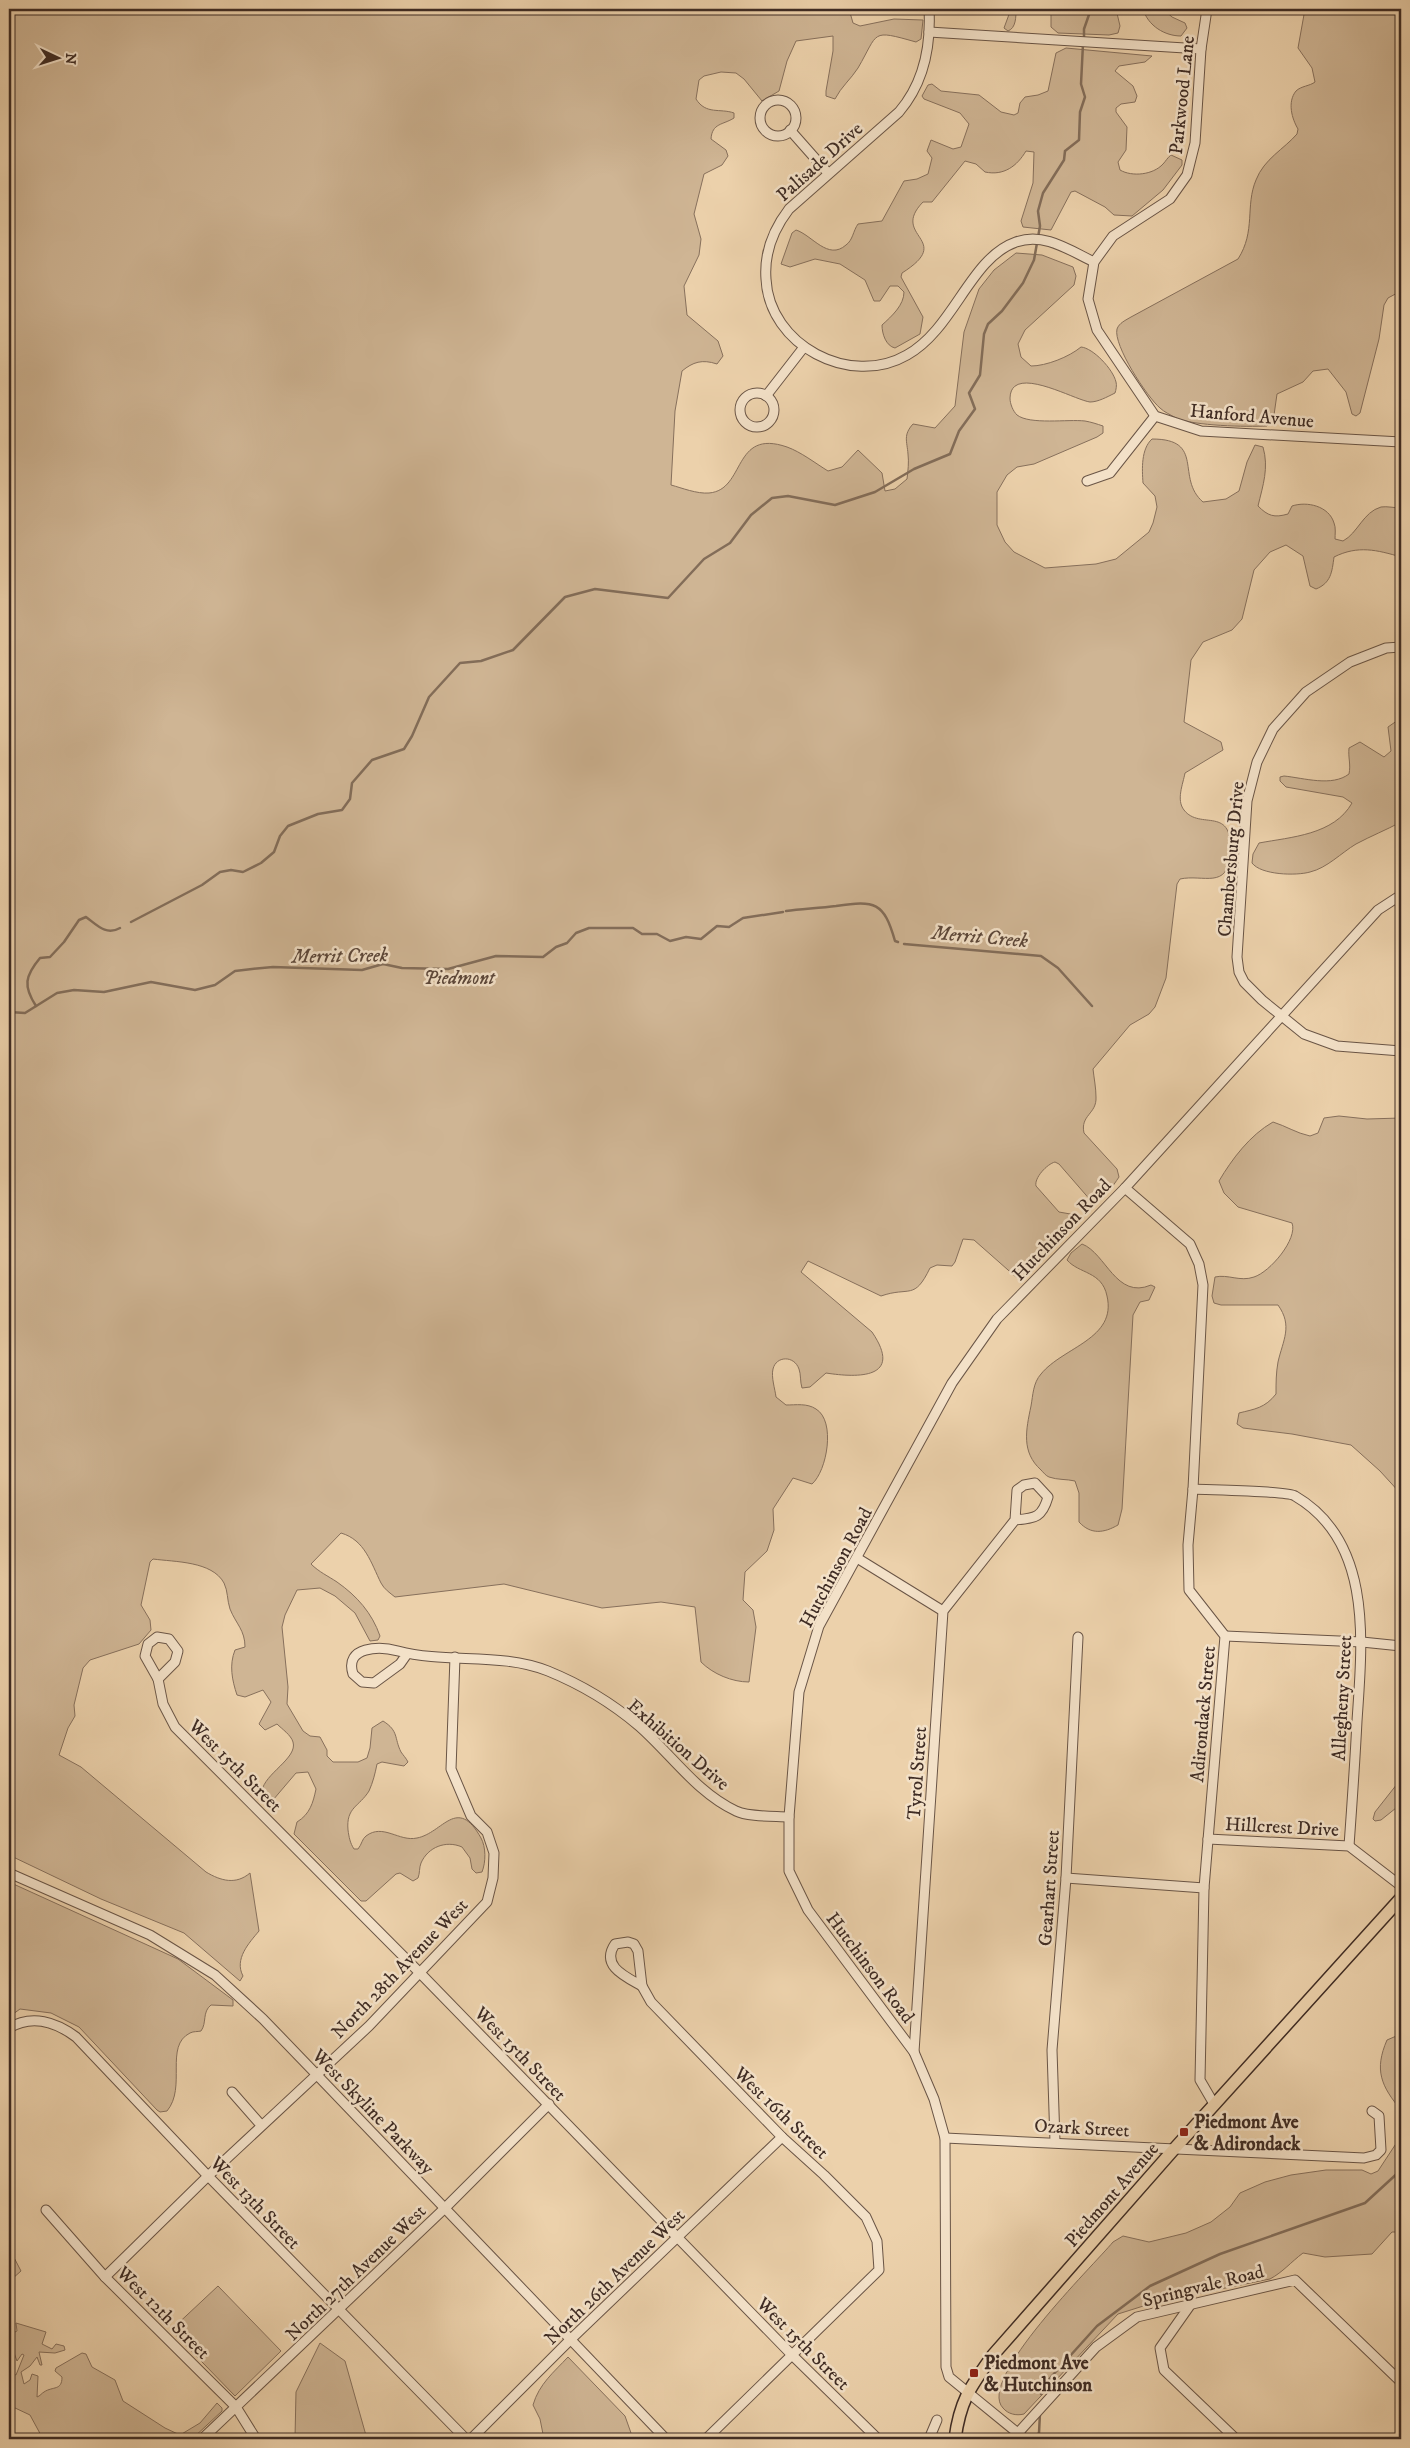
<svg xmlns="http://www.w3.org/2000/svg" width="1410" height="2448" font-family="'IM FELL DW Pica',serif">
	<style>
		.green { fill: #cfb594; stroke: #87705c }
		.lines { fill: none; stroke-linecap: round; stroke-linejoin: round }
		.stream { stroke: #836d59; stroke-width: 2.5 }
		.minor-casing { stroke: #6a5546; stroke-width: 11 }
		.major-casing { stroke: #3f2c24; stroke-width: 14 }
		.minor { stroke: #f3e1c8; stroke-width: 9 }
		.major { stroke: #ecd1ab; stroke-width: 11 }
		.poi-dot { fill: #8f2418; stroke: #f3e1c8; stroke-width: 2 }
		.labels { text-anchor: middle; stroke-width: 5; stroke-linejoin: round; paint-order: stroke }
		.street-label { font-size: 19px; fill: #3f2c24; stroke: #f3e1c8 }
		.park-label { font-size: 19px; font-style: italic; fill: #5c473a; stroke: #f3e1c8 }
		.poi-label { font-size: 19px; font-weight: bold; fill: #3f2c24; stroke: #f3e1c8; text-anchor: start }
		.water-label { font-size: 20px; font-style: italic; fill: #5c473a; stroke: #f3e1c8 }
	</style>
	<rect width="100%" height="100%" fill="#ecd1ab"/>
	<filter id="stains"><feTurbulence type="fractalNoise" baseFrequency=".004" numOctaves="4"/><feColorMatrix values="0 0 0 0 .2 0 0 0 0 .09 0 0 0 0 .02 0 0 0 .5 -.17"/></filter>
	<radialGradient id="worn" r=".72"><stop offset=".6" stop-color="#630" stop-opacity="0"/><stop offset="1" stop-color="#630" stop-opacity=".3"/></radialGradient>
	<g class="green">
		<path d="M9,9h840l4,14 7,3 34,-7 29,1 -2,19 -5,3c-46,-13 -37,-10 -58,26 -7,11 -17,19 -23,31l-9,-3v-5l7,-40v-15l-37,5 -9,20 -8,30 -17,10 -18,-22 -8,-6 -15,-1 -17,4 -5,4 -3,19c10,16 24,9 38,14v5c-11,7 -22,5 -23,21l15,11 2,6 -6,9 -18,9 -10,40 7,25 -2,16 -15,31 3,29 31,26 5,15 -6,8c-15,-5 -24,-2 -35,7l-7,40 -4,74c11,3 26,9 38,8 37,-3 23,-65 78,-46 14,5 28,16 41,24l14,-4 16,-17 24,23 3,18 10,-2 12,-10c1,-8 2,-17 1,-25 -1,-13 -5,-19 5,-30l22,4 20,-22 9,-74 15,-43 15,-19 22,-17 26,2 31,12 3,9 -2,9 -49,45 -7,14 3,13 10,9c15,0 38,-9 50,-19 12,1 32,22 35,35 1,3 0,8 -1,11 -8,4 -17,9 -25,9 -16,-2 -79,-39 -80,-4 0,6 3,13 7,17 13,10 51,4 68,6 6,1 12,3 18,5v7l-6,4 -63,27 -17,3 -10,8 -10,17v33l8,17 9,10 31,16 51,-4 20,-5 33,-27 4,-9 4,-16 -2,-11 -12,-13c-1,-14 -2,-34 9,-44 54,0 23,39 51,63l23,-3 13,-8 8,-29 8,-17 8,2c6,21 0,38 -5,59 10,10 16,12 30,8l4,-8c15,-5 37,0 42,17 2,4 1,12 1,16l8,2c15,-8 20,-29 38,-34 6,-1 14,1 20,1v49c-24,-7 -43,-12 -67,0 -2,15 -3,26 -18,32l-6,-3 -7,-30 -17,-11 -16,7 -16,18 -12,49 -10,11 -29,12 -12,18 -7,62 37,20 2,8 -38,23c-2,11 -9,27 -1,37 16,21 50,-6 46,44 -2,36 -27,20 -50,25l-3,5 -11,94 -11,29 -6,7 -19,11 -37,44c1,9 3,19 3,28 1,17 -16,18 -12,36l33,36 2,8c-6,9 -16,24 -27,25l-33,-38 -4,-2c-8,2 -21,16 -19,24l23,26 17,3 2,4 -8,12 -48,48 -6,-2 -42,-37 -11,-1 -8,23 -3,4 -15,-1 -7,3c-16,33 -20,18 -49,28l-73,-35 -7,11 71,60c32,47 -14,46 -46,41l-16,14 -8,1c-2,-6 -1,-14 -3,-19 -5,-14 -23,-13 -26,0 -2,8 2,20 3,28l10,8c10,0 21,-2 30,4 20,12 11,62 -4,75l-19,-6 -20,31 1,21 -7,21 -22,21 -2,28 10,10 3,17 -7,55c-17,0 -36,-8 -48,-20l-6,-55 -34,-5 -59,6 -98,-24 -109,13c-5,-4 -11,-8 -14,-14 -10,-20 -16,-43 -40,-50l-30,31c8,8 17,12 26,18 20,14 35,31 43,54l-2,4 -8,1 -15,-28 -20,-17 -15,-8 -23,2 -12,25 -3,12 6,60 -1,17 16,27 7,5 10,1 7,13v6l6,6h25l9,-4 3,-10 2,-20 11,-7c16,10 11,17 18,31 2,3 5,6 7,10l-4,4 -22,-4 -5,2c-2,10 -4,18 -8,27 -10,16 -23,16 -21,39 1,7 2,13 6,19h4c4,-5 4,-10 8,-13 17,-13 33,6 51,2 26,-5 40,-43 64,0 5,9 5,24 1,34l-6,1 -4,-4 -2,-11 -8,-11c-16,-7 -34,0 -41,16 -2,5 -1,10 -3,15l-5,3 -13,-8 -4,1 -30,27h-5l-67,-67 3,-12c13,-8 16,-19 19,-33l-8,-17 -12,1 -23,27h-5l-6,-9c2,-17 36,-33 31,-49 -2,-7 -11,-13 -16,-18l-12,6 -6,-6 12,-22 -8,-12 -18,7 -8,-2c-5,-15 -8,-30 -2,-45l10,-3c0,-17 -9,-23 -15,-38 -3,-9 -2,-18 -6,-26 -12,-22 -49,-21 -71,-24l-3,3 -9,43 9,15 1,10 -12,14 -49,16 -7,8 -9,37 1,11 -7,12 -9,27 22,12 125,105c15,9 30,13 44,1l9,58c-10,12 -25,28 -16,45l-3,5 -56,-48 -83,-34 -92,-44z"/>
		<path d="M1011,9h5c0,8 0,19 -8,22l-4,-3z"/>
		<polygon points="1051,9 1116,9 1120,26 1118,33 1109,35 1058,33 1051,27"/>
		<path d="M1143,9h20l9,8 13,6 2,5 -6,8c-16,0 -33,-10 -38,-27z"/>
		<path d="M1305,9h96v282l-13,7 -4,7 -5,34 -19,74 -4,3 -4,-2 -6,-22 -18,-23 -15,2 -10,11 -26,12 -3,21 -7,11c-20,1 -73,0 -91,-8 -5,-3 -12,-6 -16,-10 -13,-11 -47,-63 -43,-79 2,-6 9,-9 14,-12l107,-58c18,-28 7,-53 18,-79 8,-21 28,-31 41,-46l1,-5c-6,-10 -11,-27 -2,-38 5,-5 14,-5 19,-9l-3,-14 -14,-20z"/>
		<path d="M1066,48l86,8 -7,6 -26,4 -4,5 18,15 4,10 -2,6 -14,2 -5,4v4l11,15 -1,23 -8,12 2,8c12,7 33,5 43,-6 3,-3 4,-6 8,-9l11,5v5l-19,25 -31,26 -18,-1 -9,-8 -30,-16 -4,1 -20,38 -28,-3 -2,-6 12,-38 1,-31 -8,-1c-9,15 -22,25 -41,21l-9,-8 -11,-3 -33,41h-9c-34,35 33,37 -21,71l-1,4 22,40 -3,17 -25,14c-9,-2 -13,-14 -13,-23 10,-9 22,-20 22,-33l-6,-6h-8l-10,15h-6l-9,-21 -25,-16 -25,-5 -25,8 -9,-3 11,-31 4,-3c16,5 32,31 50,15 7,-5 7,-14 12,-21l24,-3 22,-40 13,-2 11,-5 4,-16 -5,-7 4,-11 22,9 8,-2 8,-23 -9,-11 -36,-14 -2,-3 6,-11 4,-1 9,7 38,4 22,17 13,3 4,-2 2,-10 5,-6 13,-2 10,-4 8,-38z"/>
		<path d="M1401,718v104c-15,8 -30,14 -45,22 -15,9 -29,24 -46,28 -14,4 -49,3 -58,-9l1,-9 6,-11c32,-6 75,-8 93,-40l-9,-6 -57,-10 -6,-6v-4l4,-1c20,2 48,11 65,-2 2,-10 -1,-16 0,-26l11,-6 24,15 7,-6 -3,-24z"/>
		<path d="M1339,1116l28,3 34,-1v376l-21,-23 -29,-26 -59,-11 -49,-6 -6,-4 2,-11c16,-4 26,-5 37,-19 0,-11 0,-21 2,-32 5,-22 15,-36 0,-57h-57l-7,-2 -2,-7 3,-19c13,-3 25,5 39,0 16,-5 44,-38 38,-54l-54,-16 -14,-14 -5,-12c13,-22 31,-46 54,-59 13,4 23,11 37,14l8,-3 6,-15z"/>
		<path d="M1082,1244c24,9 34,56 69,41l4,2 -6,13 -9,2 -7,13 -11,194 -4,16c-14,8 -27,10 -39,-3v-29l-4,-12c-8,-2 -18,-1 -26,-4 -3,-1 -6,-5 -8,-7 -20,-18 -15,-40 -10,-64 2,-11 2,-23 10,-32 22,-27 76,-35 66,-78 -5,-25 -28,-22 -40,-36l4,-7z"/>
		<polygon points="1401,1779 1401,1804 1381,1820 1375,1821 1373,1819 1375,1812"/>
		<path d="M9,1882l169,77 55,41v6l-22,-1c-9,7 -4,18 -10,26 -4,1 -7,0 -11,2 -26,13 -3,54 -23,78l-7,1 -3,-2 -78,-83 -28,-14 -31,-4 -11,8z"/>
		<path d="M1401,2034v76c-20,-24 -27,-40 -14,-70z"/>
		<path d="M1401,2136v100l-4,-4h-5l-20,22 -47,3 -22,-4c-12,9 -20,19 -33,26l-114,23 -38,12 -94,100c-8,2 -16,0 -21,-6 -27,-28 90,-142 110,-166l10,-6 26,6 37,-9 25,-11 19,-15 10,-14 25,-11 26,-7 35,-5h36l9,4 7,-3z"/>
		<polygon points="9,2248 21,2271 12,2279 13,2296 9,2299"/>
		<polygon points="218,2286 281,2351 235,2396 171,2330"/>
		<path d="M16,2323l30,9 -4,12 10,5 4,-5 8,2 1,4 -10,3 -16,-1 3,13h-2l-3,-8 -7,9 -9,6 3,12 6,-4 2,-6 6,2 -1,21c3,-1 5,-4 7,-5 9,-6 18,-1 18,-15l-7,-6 1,-3 26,-15 4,1 6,13 23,13 8,21 42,27 15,7 20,-12 17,-20 5,5v3l-30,28h-124l-7,-5 -7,5h-11l-13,-24 -17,-8 -4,1v-35l7,2 8,-20 -2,-1 -5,7 -4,-11 -1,-11 -3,-4v-8l6,5 2,-1z"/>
		<polygon points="320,2343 345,2361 367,2439 293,2439 295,2438 296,2392"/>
		<path d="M568,2357l57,59 6,17 -3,6h-84l-4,-20 -7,-14c6,-21 21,-33 35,-48z"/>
	</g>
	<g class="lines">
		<g class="stream">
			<polyline points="1084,39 1084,29 1091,9"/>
			<path d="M786,911c17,-2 34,-3 50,-5 39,-6 48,-4 59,35l3,1"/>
			<polyline points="131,922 202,885 220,872 231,870 243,872 261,863 274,852 280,836 288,826 318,814 342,810 350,799 352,783 372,760 404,749 412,736 429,697 460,663 481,661 513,650 565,597 595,589 668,598 704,559 730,543 751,515 772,498 788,496 835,505 875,492 914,469 950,454 959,431 975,409 969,393 980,375 984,334 988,324 1002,311 1023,283 1034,260 1040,226 1038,211 1043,193 1064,160 1065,151 1079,140 1080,112 1085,97 1081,84 1083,44"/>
			<polyline points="904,944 1041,956 1058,968 1092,1006"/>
			<path d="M36,1006c-13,-20 -11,-30 4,-48l10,-1 14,-15 15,-22 7,-3c11,8 20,19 34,11"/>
			<polyline points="9,1012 25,1013 57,993 74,990 104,992 151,982 195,990 215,985 235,971 252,969 273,967 362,970 383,964 402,968 448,969 496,956 543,957 556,947 567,943 576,933 589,928 633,928 642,934 657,934 670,941 686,937 701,939 717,926 729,927 743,918 783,912"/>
			<polyline points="1041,2394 1042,2387 1097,2326 1150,2286 1220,2254 1365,2203 1401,2170"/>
			<polyline points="1032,2439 1039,2433 1040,2413"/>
		</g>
		<defs>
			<g id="minor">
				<path d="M929,9c2,37 -5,74 -30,103l-110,97c-16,21 -25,44 -23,70 3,66 84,109 141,76 47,-26 63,-97 109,-113 28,-10 53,8 78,20"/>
				<polyline points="1207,9 1201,49 1195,143 1187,175 1170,199 1113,236 1094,262 1088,299 1097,330 1155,416 1201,431 1401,442"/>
				<polyline points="929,32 1201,49"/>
				<circle cx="778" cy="118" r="18"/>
				<polyline points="790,130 828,173"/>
				<circle cx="757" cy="410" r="17"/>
				<polyline points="766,396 804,347"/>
				<polyline points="1087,481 1110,473 1155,416"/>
				<polyline points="1401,647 1386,648 1350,662 1306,692 1273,729 1257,762 1247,801 1237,957 1239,972 1244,982 1262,1000 1304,1034 1337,1046 1401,1051"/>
				<polyline points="1125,1188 1190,1244 1199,1264 1203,1285 1193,1489 1188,1545 1189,1590 1225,1636 1204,1888 1200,2080 1214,2104"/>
				<path d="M1193,1489c16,1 94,2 102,7 79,46 67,148 62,225 -2,41 -5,83 -8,125"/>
				<polyline points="857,1558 943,1611"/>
				<polyline points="1225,1636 1362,1642 1401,1646"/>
				<polygon points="157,1637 169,1639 178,1651 175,1662 158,1679 145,1656 148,1644"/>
				<path d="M407,1654l-7,10 -26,19 -12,-1 -9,-8c-9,-28 27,-28 45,-23 49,13 103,1 150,20 32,13 65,33 91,55 32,28 58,67 97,85 12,6 38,5 53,6"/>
				<polyline points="158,1679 163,1704 175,1727 421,1974 791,2354 878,2439"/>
				<polyline points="1208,1839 1349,1846 1401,1886"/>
				<polyline points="9,1873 150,1935 215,1975 263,2019 316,2074 666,2439"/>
				<polyline points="1066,1878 1204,1888"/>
				<path d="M628,1942l6,2 4,7 4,35c-16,-9 -42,-20 -27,-42z"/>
				<polyline points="642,1986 651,2002 782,2137 824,2175 866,2217 877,2241 879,2270 706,2439"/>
				<path d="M9,2028c23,-14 47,-6 67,9l132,139 258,263"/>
				<path d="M914,2052l29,-441 72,-91 2,-30 7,-5 11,-2 13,14c-6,21 -13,21 -33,23"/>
				<polyline points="232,2092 261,2125"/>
				<polyline points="945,2138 1364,2158 1376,2155 1381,2150 1379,2116 1372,2111"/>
				<polyline points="1055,2142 1052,2050 1066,1878 1078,1637"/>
				<polyline points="46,2210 105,2277 236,2407 256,2439"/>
				<polyline points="105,2277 208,2176 369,2026 487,1902 493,1878 494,1853 487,1832 471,1816 451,1769 455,1657"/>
				<polyline points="1191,2304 1160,2348 1164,2370 1236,2439"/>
				<polyline points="1018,2433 1096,2347 1137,2317 1295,2280 1401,2382"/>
				<polyline points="202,2439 445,2208 549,2104"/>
				<polyline points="471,2439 570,2340 782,2137"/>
				<polyline points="929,2439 937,2420"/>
				<polyline points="1025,2439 949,2377 946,2367 945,2138 934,2099 914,2052 808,1910 789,1871 789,1817 799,1692 819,1626 952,1383 997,1319 1125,1188 1378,910 1401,895"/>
			</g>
			<path id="major" d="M955,2439c5,-39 16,-53 38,-84l182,-207 226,-250"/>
		</defs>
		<use href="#minor" class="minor-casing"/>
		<use href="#major" class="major-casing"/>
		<use href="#minor" class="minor"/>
		<use href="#major" class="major"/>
	</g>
	<g class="poi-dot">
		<rect x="1179" y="2127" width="10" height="10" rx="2.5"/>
		<rect x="969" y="2368" width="10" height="10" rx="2.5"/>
	</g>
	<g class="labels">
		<g class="street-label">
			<text transform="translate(1181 95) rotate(-84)" y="7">Parkwood Lane</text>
			<text transform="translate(819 161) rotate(-42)" y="7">Palisade Drive</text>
			<text transform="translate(1252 415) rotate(5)" y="7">Hanford Avenue</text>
			<text transform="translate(1230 859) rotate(-85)" y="7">Chambersburg Drive</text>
			<text transform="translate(1061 1229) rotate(-46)" y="7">Hutchinson Road</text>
			<text transform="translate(835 1567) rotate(-62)" y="7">Hutchinson Road</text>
			<text transform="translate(1341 1698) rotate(-87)" y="7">Allegheny Street</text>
			<text transform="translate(1202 1714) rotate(-85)" y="7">Adirondack Street</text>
			<text transform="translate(679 1744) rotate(41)" y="7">Exhibition Drive</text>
			<text transform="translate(236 1765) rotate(45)" y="7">West 15th Street</text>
			<text transform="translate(916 1773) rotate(-86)" y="7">Tyrol Street</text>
			<text transform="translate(1282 1826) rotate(3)" y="7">Hillcrest Drive</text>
			<text transform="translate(1048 1888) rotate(-86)" y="7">Gearhart Street</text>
			<text transform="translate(871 1967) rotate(53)" y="7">Hutchinson Road</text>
			<text transform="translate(399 1968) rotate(-46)" y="7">North 28th Avenue West</text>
			<text transform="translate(521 2053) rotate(46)" y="7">West 15th Street</text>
			<text transform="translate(374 2111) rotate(46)" y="7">West Skyline Parkway</text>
			<text transform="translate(782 2112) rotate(44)" y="7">West 16th Street</text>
			<text transform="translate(1082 2127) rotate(3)" y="7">Ozark Street</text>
			<text transform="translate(1111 2194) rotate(-49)" y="7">Piedmont Avenue</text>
			<text transform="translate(256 2202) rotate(46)" y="7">West 13th Street</text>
			<text transform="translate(355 2272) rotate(-44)" y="7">North 27th Avenue West</text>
			<text transform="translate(614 2276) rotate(-44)" y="7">North 26th Avenue West</text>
			<text transform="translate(1203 2285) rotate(-14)" y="7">Springvale Road</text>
			<text transform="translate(164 2312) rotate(45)" y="7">West 12th Street</text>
			<text transform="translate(804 2343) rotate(45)" y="7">West 15th Street</text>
		</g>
		<g class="park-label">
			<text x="459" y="984">Piedmont</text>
		</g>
		<g class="poi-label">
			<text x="1194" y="2128">Piedmont Ave<tspan x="1194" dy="22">&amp; Adirondack</tspan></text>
			<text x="984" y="2369">Piedmont Ave<tspan x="984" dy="22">&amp; Hutchinson</tspan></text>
		</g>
		<g class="water-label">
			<text transform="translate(980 936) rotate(5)" y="7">Merrit Creek</text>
			<text transform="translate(340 955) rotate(-1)" y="7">Merrit Creek</text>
		</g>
	</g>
	<rect width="1410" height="2448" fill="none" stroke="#ecd1ab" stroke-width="30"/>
	<rect x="10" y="10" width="1390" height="2428" fill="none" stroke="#3f2c24" stroke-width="2.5"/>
	<rect x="15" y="15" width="1380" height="2418" fill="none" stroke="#3f2c24"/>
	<g transform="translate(58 58) rotate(94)" stroke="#f3e1c8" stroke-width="4" paint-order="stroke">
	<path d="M0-4L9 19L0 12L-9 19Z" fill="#3f2c24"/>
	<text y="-8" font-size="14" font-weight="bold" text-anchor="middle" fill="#3f2c24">N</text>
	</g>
	<rect width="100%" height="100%" filter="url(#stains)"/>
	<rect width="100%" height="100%" fill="url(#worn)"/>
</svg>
